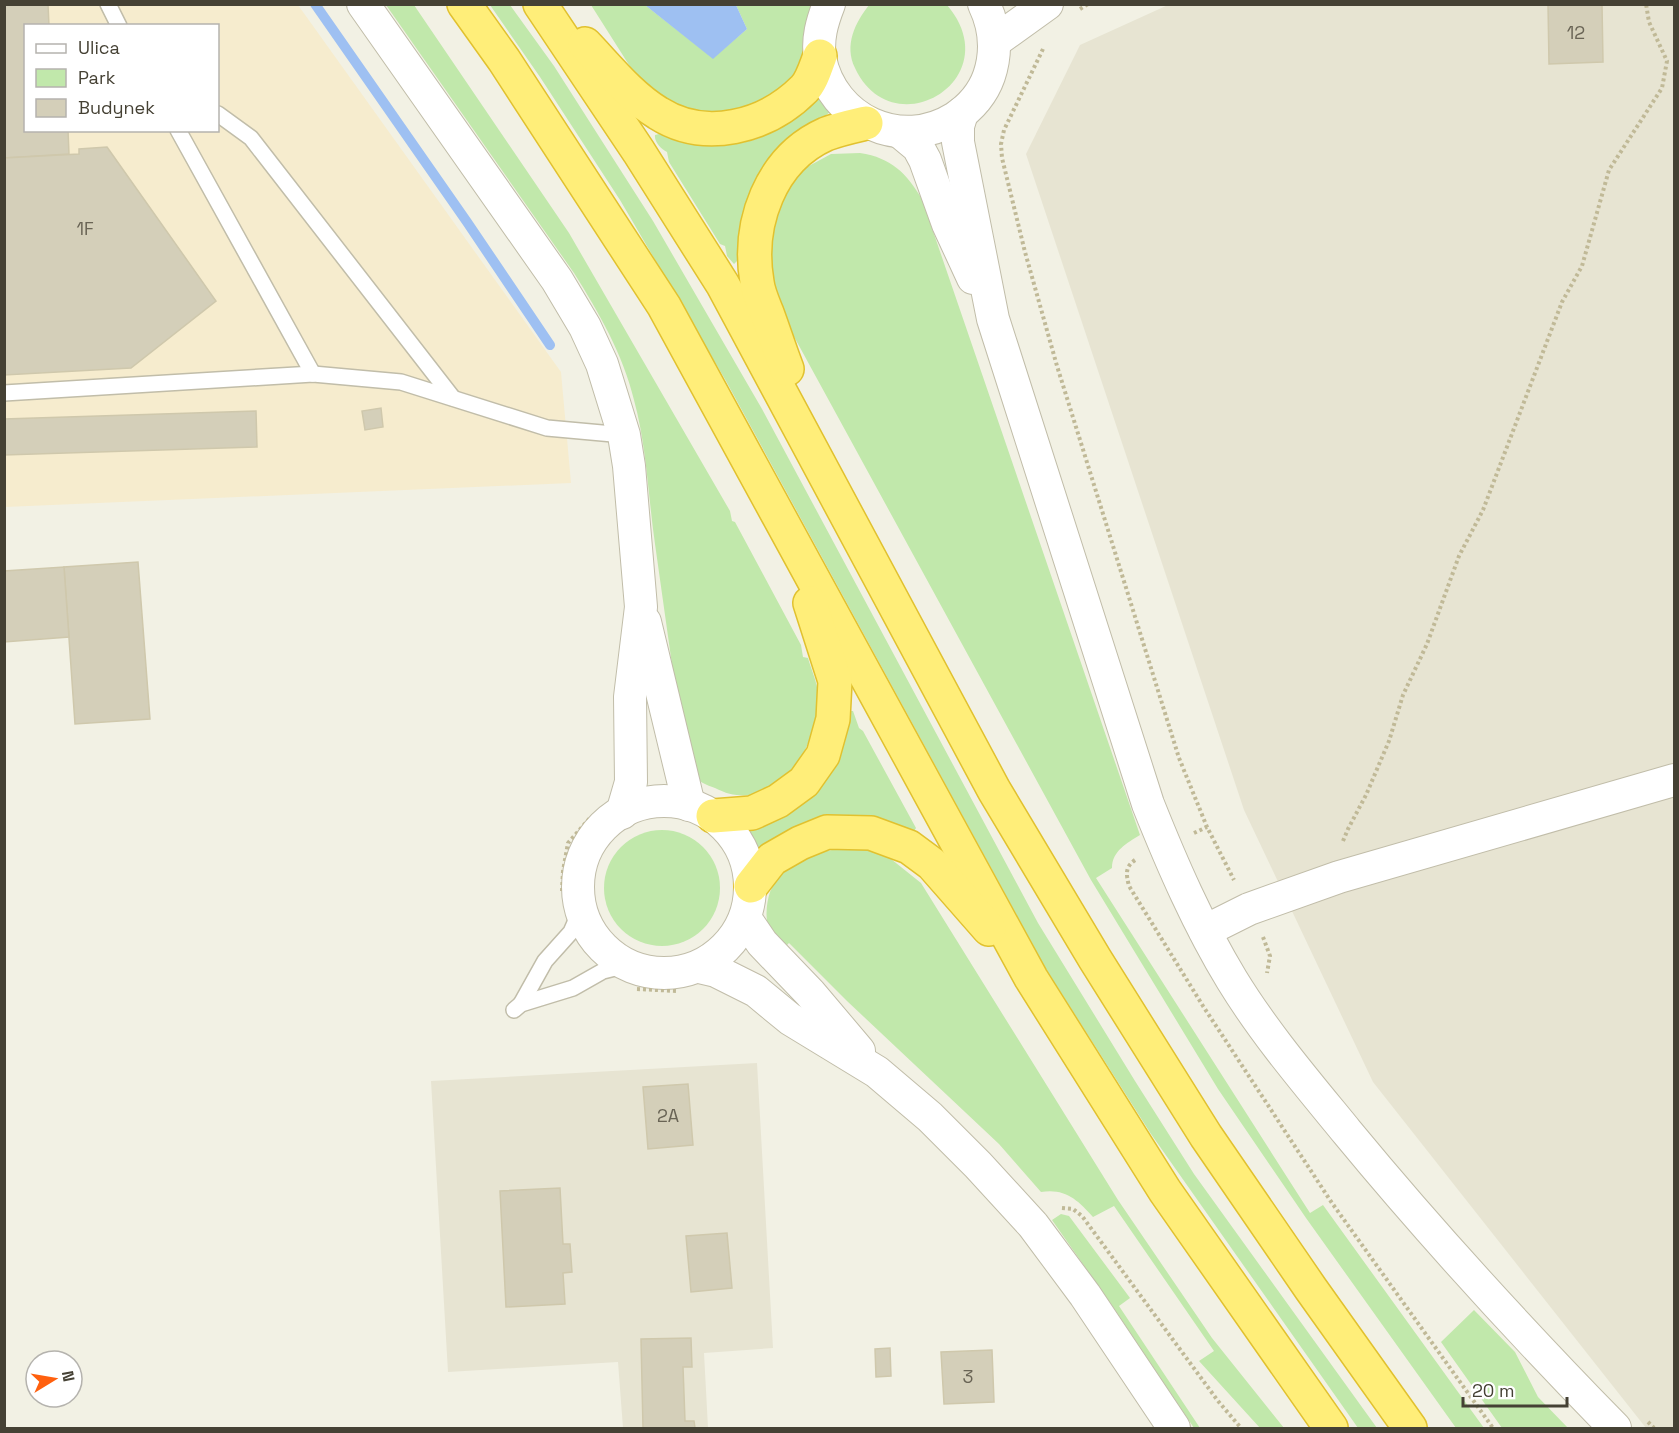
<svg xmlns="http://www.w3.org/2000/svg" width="1679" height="1433" font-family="'Space Grotesk',sans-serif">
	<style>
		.residential { fill: #e7e4d2 }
		.commercial { fill: #f6ecce; fill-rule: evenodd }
		.green { fill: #c1e8ab }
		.water { fill: #9ec0f2 }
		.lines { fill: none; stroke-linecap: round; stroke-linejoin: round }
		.stream { stroke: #9ec0f2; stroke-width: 10 }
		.building { fill: #d4cfb9; stroke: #cfc8ac; stroke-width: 1.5 }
		.service-casing { stroke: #c1bda9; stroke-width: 18 }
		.minor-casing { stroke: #c1bda9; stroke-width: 34 }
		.trunk-casing { stroke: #e1c12f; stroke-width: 36 }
		.path { stroke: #c0b997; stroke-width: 4; stroke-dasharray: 3 3; stroke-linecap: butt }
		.service { stroke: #fff; stroke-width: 15 }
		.minor { stroke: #fff; stroke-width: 32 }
		.trunk { stroke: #ffee79; stroke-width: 33 }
		.labels { text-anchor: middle; stroke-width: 6; stroke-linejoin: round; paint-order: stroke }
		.number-label { font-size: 18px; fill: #696455 }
	</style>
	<rect width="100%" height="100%" fill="#f2f1e4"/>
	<g class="residential">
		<polygon points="1168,5 1674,5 1674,1428 1646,1428 1373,1082 1244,810 1026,154 1080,45"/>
		<polygon points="757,1063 773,1348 704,1353 708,1428 623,1428 618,1362 448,1372 431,1081"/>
	</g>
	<path class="commercial" d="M4,5h294l263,367 10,111 -566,24zM26,26h192v104h-192z"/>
	<g class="green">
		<path d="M386,5h28l155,228 161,278 2,10 3,1 66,123 2,12 5,1c3,11 9,24 10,35 3,54 -44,126 -103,95 -5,-2 -12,-4 -16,-8 -6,-4 -10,-16 -14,-23 -10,-71 -20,-142 -30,-213 -7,-48 -8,-96 -21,-144 -11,-46 -35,-87 -60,-127z"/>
		<polygon points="490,5 510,5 554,66 653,221 762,409 1038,923 1135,1081 1194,1174 1377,1428 1358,1428 1151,1134 1046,969 726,381 620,200 540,77"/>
		<polygon points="591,5 645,5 713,58 747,29 736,5 812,5 809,49 788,88 739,114 688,112 660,98 636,76"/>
		<path d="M947,5c63,74 -54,144 -92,63 -11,-23 0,-45 14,-63z"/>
		<path d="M822,97l9,14 -8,7 -82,113 -4,30 -3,3 -7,-8 -2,-10 -5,-2 -51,-82 -2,-10c-6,-3 -13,-10 -12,-17l4,-1c40,12 79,18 117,-4 16,-9 29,-25 46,-33z"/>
		<path d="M860,153c32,5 46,20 62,46l218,636c-13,8 -28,16 -28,33l-16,10 214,335 13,-8 161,223h-28l-150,-210 -88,-129 -127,-209 -311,-569 -8,-28 -4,-29 11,-52 13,-20 15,-15 24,-13z"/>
		<polygon points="850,711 853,711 859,728 863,731 916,828 913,833 787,833 757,849 752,849 747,835 749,832 780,817"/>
		<circle cx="662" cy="888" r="58"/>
		<path d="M857,847l29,8 35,28 197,317 94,138 72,90h-24l-61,-67 15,-10 -100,-145 -21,11c-15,-17 -28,-29 -52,-25l-42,-48 -152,-143 -58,-58 -7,7c-4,-8 -11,-17 -14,-25 -3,-10 -1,-24 2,-33 16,-36 51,-42 87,-45z"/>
		<polygon points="1061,1214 1069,1216 1130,1298 1119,1306 1200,1428 1194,1428 1113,1307 1052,1220"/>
		<polygon points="1474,1310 1515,1352 1538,1397 1568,1428 1502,1428 1441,1342"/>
	</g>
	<polygon class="water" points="645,5 736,5 747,29 713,59"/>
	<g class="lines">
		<polyline class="stream" points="315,4 467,222 550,345"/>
	</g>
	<g class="building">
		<polygon points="4,4 48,4 49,26 26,26 26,130 68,130 69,154 4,158"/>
		<polygon points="1548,4 1602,4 1603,62 1549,64"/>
		<polygon points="107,147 216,301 131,368 4,375 4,158 79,154 79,149"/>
		<polygon points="381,408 383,427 365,430 362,411"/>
		<polygon points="256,411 257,447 4,455 4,419"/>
		<polygon points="138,562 150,719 75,724 64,567"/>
		<polygon points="64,567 69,637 4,642 4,571"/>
		<polygon points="688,1084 693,1145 648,1149 643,1087"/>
		<polygon points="560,1188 563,1244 570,1244 572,1272 563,1273 565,1304 506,1307 500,1191"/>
		<polygon points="727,1233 732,1288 691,1292 686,1236"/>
		<polygon points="691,1338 692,1367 683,1367 685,1421 694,1421 695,1428 643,1428 641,1339"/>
		<polygon points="890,1348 891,1376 876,1377 875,1349"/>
		<polygon points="992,1350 994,1402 944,1404 941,1352"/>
	</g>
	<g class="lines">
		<defs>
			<g id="service">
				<polyline points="108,4 119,26"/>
				<polyline points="218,114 251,138 453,398"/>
				<polyline points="178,130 313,374"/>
				<polyline points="4,393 313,374 401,382 547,428 624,435"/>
				<polyline points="521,1004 545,961 571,932 581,909"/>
				<polyline points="514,1010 521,1004 573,988 603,971 627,965"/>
			</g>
			<g id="minor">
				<polyline points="363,4 557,280 585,327 602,364 624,435 629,466 641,607 630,697 631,782 622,813"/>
				<path d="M829,4c-7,18 -12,35 -9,54 12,62 81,94 135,60 15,-10 28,-25 34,-42 8,-24 6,-49 -5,-72"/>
				<polyline points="994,42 1047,4"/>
				<path d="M962,113l-4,13v16l35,177 155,485c24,60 50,120 84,176 33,54 75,103 115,152 85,103 175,201 268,296"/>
				<polyline points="900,132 918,147 925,160 948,224 973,278"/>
				<polyline points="645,622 689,805"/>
				<circle cx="664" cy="887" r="86"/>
				<polyline points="745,918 762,943 810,993 859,1051"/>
				<polyline points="1205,931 1249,909 1339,877 1674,780"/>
				<polyline points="699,967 716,971 756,991 790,1019 877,1072 930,1117 978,1165 1033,1225 1085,1295 1174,1428"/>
			</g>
			<g id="trunk">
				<polyline points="464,4 504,60 664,306 1031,978 1165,1191 1331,1428"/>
				<polyline points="540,4 639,152 723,285 994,790 1095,959 1206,1136 1311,1289 1410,1428"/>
				<path d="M585,44c23,24 45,52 73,69 47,30 108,14 146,-24 8,-8 12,-23 16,-33"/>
				<path d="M787,369c-7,-18 -13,-37 -20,-56 -4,-10 -9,-21 -10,-31 -10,-58 13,-123 69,-148 13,-5 27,-8 40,-11"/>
				<polyline points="713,816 752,813 778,801 804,782 823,755 833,719 835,681 810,603"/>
				<polyline points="751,886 772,859 800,843 827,832 871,833 909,847 932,864 989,929"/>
			</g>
		</defs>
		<use href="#service" class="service-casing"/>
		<use href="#minor" class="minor-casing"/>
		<use href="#trunk" class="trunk-casing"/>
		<g class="path">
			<polyline points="1080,9 1088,4"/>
			<polyline points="1043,49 1004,130 1001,144 1002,158 1025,252 1057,366 1179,758 1207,827 1234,880"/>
			<polyline points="1194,833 1207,827"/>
			<polyline points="1343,841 1348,829 1366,795 1389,741 1403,695 1427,644 1459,556 1483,510 1562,302 1582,266 1609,170 1662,88 1667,61 1649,22 1646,4"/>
			<path d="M1135,860c-10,7 -9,14 -6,26l74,120 129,197 161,225"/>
			<polyline points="562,891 563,871 568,843 590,818"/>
			<polyline points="1263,937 1270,956 1267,973"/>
			<polyline points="637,989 677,991"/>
			<polyline points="1062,1208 1073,1209 1082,1216 1218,1401 1241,1428"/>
			<polyline points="1648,1422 1654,1428"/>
		</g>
		<use href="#service" class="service"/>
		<use href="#minor" class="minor"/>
		<use href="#trunk" class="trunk"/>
	</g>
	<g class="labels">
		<g class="number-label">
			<text x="1576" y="39">12</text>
			<text x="85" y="235">1F</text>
			<text x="668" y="1122">2A</text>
			<text x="968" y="1383">3</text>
		</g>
	</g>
	<rect width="1679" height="1433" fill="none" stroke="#454134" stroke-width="12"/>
	<rect x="24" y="24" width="195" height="108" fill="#ffffff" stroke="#b5b3ae" stroke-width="1.5"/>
	<rect x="36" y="44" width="30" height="9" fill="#ffffff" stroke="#b5b3ae" stroke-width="1.5"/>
	<text x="78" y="54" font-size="18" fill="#454134">Ulica</text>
	<rect x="36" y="69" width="30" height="18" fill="#c1e8ab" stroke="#b5b3ae" stroke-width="1.5"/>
	<text x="78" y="84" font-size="18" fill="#454134">Park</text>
	<rect x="36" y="99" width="30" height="18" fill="#d4cfb9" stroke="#b5b3ae" stroke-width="1.5"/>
	<text x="78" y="114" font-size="18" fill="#454134">Budynek</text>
	<g transform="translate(54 1379) rotate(79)"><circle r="28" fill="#ffffff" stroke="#b5b3ae" stroke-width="1.5"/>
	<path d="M0-4.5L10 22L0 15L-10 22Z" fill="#ff600e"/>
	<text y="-9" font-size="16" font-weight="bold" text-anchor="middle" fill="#454134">N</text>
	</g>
	<path d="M1463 1397v9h104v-9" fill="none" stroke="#454134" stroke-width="3"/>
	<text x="1472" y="1397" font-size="18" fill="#454134" stroke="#ffffff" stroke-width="4.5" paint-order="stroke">20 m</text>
</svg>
